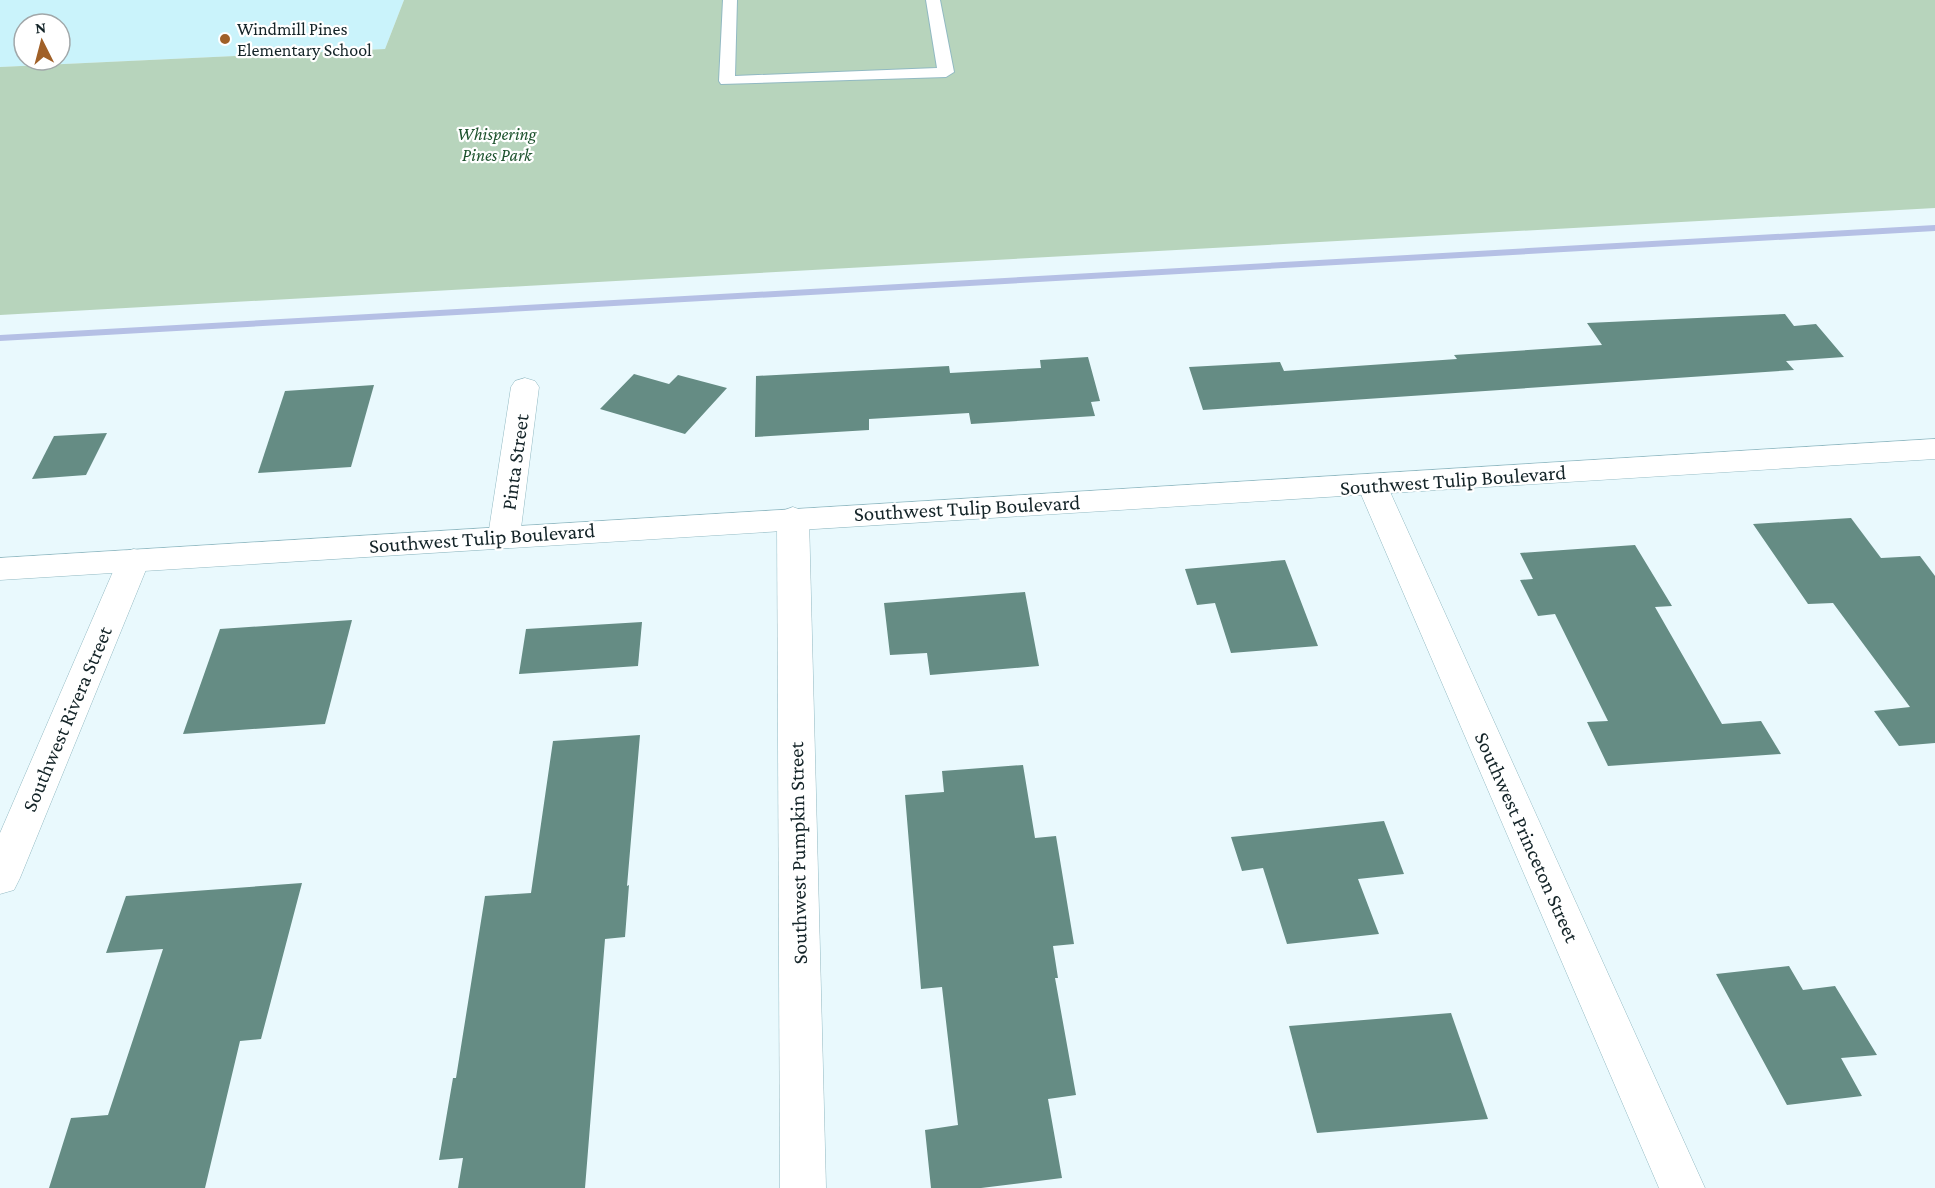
<svg xmlns="http://www.w3.org/2000/svg" width="1935" height="1188" font-family="'Crimson Pro',serif">
	<style>
		.built { fill: #caf3fb; fill-rule: evenodd }
		.green { fill: #b7d4bc }
		.lines { fill: none; stroke-linecap: round; stroke-linejoin: round }
		.stream { fill: #b5c0e5; fill-rule: evenodd }
		.building { fill: #658c84 }
		.service-casing { stroke: #91b9c2; stroke-width: 2 }
		.minor-casing { stroke: #91b9c2; stroke-width: 1 }
		.tertiary-casing { stroke: #91b9c2; stroke-width: 1 }
		.service { fill: #fff; fill-rule: evenodd }
		.minor { fill: #fff; fill-rule: evenodd }
		.tertiary { fill: #fff; fill-rule: evenodd }
		.poi-dot { fill: #a06028; stroke: #fff; stroke-width: 2 }
		.labels { text-anchor: middle; stroke-width: 4.5; stroke-linejoin: round; paint-order: stroke }
		.far-poi-label { font-size: 18px; fill: #142428; stroke: #fff; text-anchor: start }
		.far-park-label { font-size: 18px; font-style: italic; fill: #1e532e; stroke: #fff }
		.street-label { font-size: 21px; fill: #142428; stroke: #fff }
	</style>
	<rect width="100%" height="100%" fill="#e9f9fd"/>
	<path class="built" d="M0,0h404l-19,49 -385,18zM24,24h36v36h-36z"/>
	<polygon class="green" points="404,0 1935,0 1935,208 0,315 0,67 385,49"/>
	<g class="lines">
		<polygon class="stream" points="1935,225 1935,231 0,341 0,335"/>
	</g>
	<g class="building">
		<polygon points="1785,314 1794,326 1816,324 1844,357 1786,361 1794,370 1203,410 1189,367 1280,362 1284,371 1457,359 1454,355 1602,345 1587,323"/>
		<polygon points="1088,357 1100,401 1091,402 1095,416 971,424 969,413 869,419 869,430 755,437 756,376 949,366 950,373 1041,368 1040,360"/>
		<polygon points="634,374 669,384 678,375 727,388 685,434 600,409"/>
		<polygon points="374,385 351,467 258,473 285,391"/>
		<polygon points="107,433 86,475 32,479 54,436"/>
		<polygon points="1851,518 1881,558 1920,556 1935,576 1935,743 1899,746 1874,711 1910,707 1833,603 1808,604 1753,524"/>
		<polygon points="1635,545 1672,606 1655,607 1722,724 1761,721 1781,754 1608,766 1587,722 1608,721 1555,614 1538,616 1520,580 1533,579 1520,553"/>
		<polygon points="1285,560 1318,646 1231,653 1215,603 1197,605 1185,569"/>
		<polygon points="1025,592 1039,666 930,675 927,653 890,655 884,603"/>
		<polygon points="352,620 325,724 183,734 220,629"/>
		<polygon points="642,622 638,666 519,674 526,629"/>
		<polygon points="640,735 627,886 629,885 625,937 605,939 585,1188 458,1188 463,1158 439,1160 453,1078 456,1078 485,896 531,893 553,741"/>
		<polygon points="1023,765 1035,838 1056,836 1074,944 1053,946 1058,978 1055,978 1076,1095 1048,1099 1062,1178 981,1188 931,1188 925,1130 958,1125 942,987 921,989 905,795 944,792 942,771"/>
		<polygon points="1384,821 1404,874 1358,879 1379,934 1287,944 1263,868 1242,871 1231,837"/>
		<polygon points="302,883 261,1039 240,1041 205,1188 49,1188 71,1118 108,1115 163,949 106,953 126,896"/>
		<polygon points="1789,966 1803,990 1835,986 1877,1055 1841,1058 1862,1096 1787,1105 1716,974"/>
		<polygon points="1451,1013 1488,1119 1317,1133 1289,1026"/>
	</g>
	<g class="lines">
		<defs>
			<polygon id="service" points="723,0 737,0 735,76 937,68 926,0 940,0 954,72 946,77 721,84 719,81"/>
			<g id="minor">
				<polygon points="525,378 535,381 539,387 520,536 515,544 504,547 493,544 488,536 511,387 515,381"/>
				<polygon points="1372,475 1383,478 1387,485 1705,1188 1659,1188 1357,485 1361,478"/>
				<polygon points="793,507 804,511 809,518 826,1188 780,1188 777,518 782,511"/>
				<polygon points="134,549 145,552 150,560 20,878 14,890 0,894 0,833 118,560 123,552"/>
			</g>
			<polygon id="tertiary" points="1935,439 1935,459 0,580 0,558"/>
		</defs>
		<use href="#service" class="service-casing"/>
		<use href="#minor" class="minor-casing"/>
		<use href="#tertiary" class="tertiary-casing"/>
		<use href="#service" class="service"/>
		<use href="#minor" class="minor"/>
		<use href="#tertiary" class="tertiary"/>
	</g>
	<circle class="poi-dot" cx="225" cy="39" r="6"/>
	<g class="labels">
		<g class="far-poi-label">
			<text x="237" y="35">Windmill Pines<tspan x="237" dy="21">Elementary School</tspan></text>
		</g>
		<g class="far-park-label">
			<text x="497" y="140">Whispering<tspan x="497" dy="21">Pines Park</tspan></text>
		</g>
		<g class="street-label">
			<text transform="translate(515 462) rotate(-82)" y="7">Pinta Street</text>
			<text transform="translate(1453 480) rotate(-4)" y="7">Southwest Tulip Boulevard</text>
			<text transform="translate(967 508) rotate(-3)" y="7">Southwest Tulip Boulevard</text>
			<text transform="translate(482 538) rotate(-4)" y="7">Southwest Tulip Boulevard</text>
			<text transform="translate(67 719) rotate(-67)" y="7">Southwest Rivera Street</text>
			<text transform="translate(1527 837) rotate(66)" y="7">Southwest Princeton Street</text>
			<text transform="translate(798 853) rotate(-91)" y="7">Southwest Pumpkin Street</text>
		</g>
	</g>
	<g transform="translate(42 42) rotate(354)"><circle r="28" fill="#ffffff" stroke="#a1a7a9" stroke-width="1.5"/>
	<path d="M0-4.5L10 22L0 15L-10 22Z" fill="#a06028"/>
	<text y="-9" font-size="16" font-weight="bold" text-anchor="middle" fill="#142428">N</text>
	</g>
</svg>
